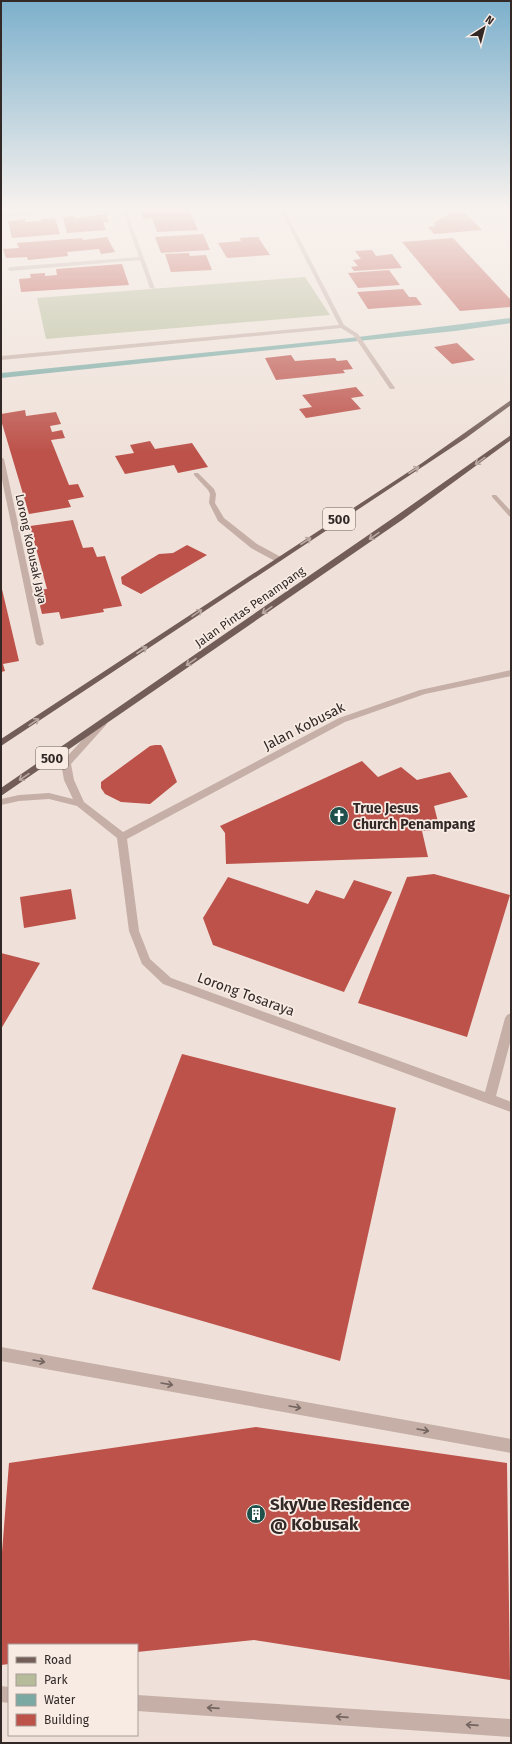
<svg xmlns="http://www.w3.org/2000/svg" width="512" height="1744" font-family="'Fira Sans',sans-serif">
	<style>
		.green { fill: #b6bc9a }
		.water { fill: #7aa9a3 }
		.building { fill: #bc524a }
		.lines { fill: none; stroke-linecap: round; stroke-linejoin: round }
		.minor { fill: #c5afa6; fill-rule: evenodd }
		.major { fill: #735d58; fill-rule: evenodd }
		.oneway { stroke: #bcaba5 }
		.oneway2 { stroke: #746560 }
		.labels { text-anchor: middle; stroke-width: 3.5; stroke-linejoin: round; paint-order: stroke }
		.far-street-label { font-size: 12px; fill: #322826; stroke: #f7ebe4 }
		.shield { fill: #f7ebe4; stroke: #6d625f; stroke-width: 1 }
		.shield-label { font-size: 13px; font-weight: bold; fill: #322826 }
		.street-label { font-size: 14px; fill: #322826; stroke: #f7ebe4 }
		.poi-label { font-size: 14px; font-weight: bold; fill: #322826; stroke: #f7ebe4; text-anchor: start }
		.near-poi-label { font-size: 17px; font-weight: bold; fill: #322826; stroke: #f7ebe4; text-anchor: start }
	</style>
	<rect width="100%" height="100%" fill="#efe1d9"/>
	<polygon class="green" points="305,277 330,315 46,339 37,298"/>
	<polygon class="water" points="511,318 511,323 455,331 1,378 1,373 350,338"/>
	<g class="building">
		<polygon points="141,209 189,209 198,230 157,232 152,218 143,219"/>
		<polygon points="454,211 464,212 482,230 434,234 428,227 436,226 433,223"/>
		<polygon points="106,214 109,222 103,222 106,230 67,233 63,217 75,216 75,218"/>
		<polygon points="55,218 60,234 12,238 8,221 25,219 25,222 41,221 41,219"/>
		<polygon points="203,234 210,250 161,253 155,237"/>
		<polygon points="107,237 115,252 101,254 99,249 67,252 68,256 28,260 27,257 6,258 3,249 19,248 17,243 82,238 83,240"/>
		<polygon points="258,237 270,255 227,258 218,243 241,241 240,238"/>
		<polygon points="453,238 511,300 511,307 460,311 402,242"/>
		<polygon points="372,250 376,256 392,254 402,268 354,271 351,267 358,266 353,260 361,259 355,251"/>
		<polygon points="189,253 190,256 206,255 212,270 171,272 165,254"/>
		<polygon points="122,264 129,285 21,292 19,279 31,278 30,274 45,273 45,276 57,275 56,269"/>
		<polygon points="389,270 400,285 358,288 348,273"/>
		<polygon points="403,289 409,297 416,297 422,305 368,309 357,292"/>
		<polygon points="457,343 475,360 452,364 434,347"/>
		<polygon points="291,355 295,361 335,358 337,361 347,360 353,369 343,370 345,373 276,380 265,358"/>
		<polygon points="356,387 364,396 351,398 361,409 306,418 299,409 312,407 302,395"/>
		<polygon points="25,410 26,416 56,412 61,424 50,426 52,432 62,430 65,438 51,440 69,485 78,484 84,497 68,500 71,507 29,514 1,420 1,414"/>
		<polygon points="150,441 155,449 192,443 208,467 178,473 174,465 125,474 115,456 134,453 130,445"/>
		<polygon points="73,520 83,548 93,547 97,557 105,556 122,606 103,609 104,612 61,619 59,612 42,614 36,590 47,589 30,526"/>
		<polygon points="187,545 207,555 141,594 122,584 121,577 159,554 173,553"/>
		<polygon points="1,585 19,661 3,664 5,671 1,672"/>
		<polygon points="155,745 161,745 163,748 177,782 150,804 121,802 105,794 101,788 101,782 150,746"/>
		<polygon points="362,761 378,777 401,767 417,780 450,772 468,797 434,806 440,830 422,831 428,857 226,864 225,833 220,826"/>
		<polygon points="434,874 510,895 467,1037 358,1003 407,877"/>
		<polygon points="228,877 308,904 316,890 344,899 354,880 392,892 344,992 213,945 203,918"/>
		<polygon points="71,889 76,919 24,928 20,897"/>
		<polygon points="1,953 40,963 1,1029"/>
		<polygon points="182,1054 396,1108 340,1361 92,1289"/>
		<polygon points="256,1427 507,1463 510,1680 254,1640 137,1652 137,1645 9,1645 9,1664 1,1665 1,1565 9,1463"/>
	</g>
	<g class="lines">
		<g class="minor">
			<polygon points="80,209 106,209 1,217 1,215"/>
			<polygon points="122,209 126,209 155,289 150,288 140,260 10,271 7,269 10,267 139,257"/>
			<polygon points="280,209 284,209 344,325 358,334 395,388 394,389 390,389 354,336 341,328 1,360 1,356 339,325"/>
			<polygon points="1,457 4,459 44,644 40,646 36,644 1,475"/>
			<polygon points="194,473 198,473 214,489 216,494 215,503 224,518 257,544 281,557 281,561 275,561 251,548 218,521 209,503 210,494 208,490 194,475"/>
			<polygon points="492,495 496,495 511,511 511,517 509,516 492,497"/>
			<polygon points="511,670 511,676 425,694 345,722 127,839 139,931 150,959 171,978 485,1092 505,1018 507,1015 511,1013 511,1039 496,1096 511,1102 511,1112 163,984 142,964 129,931 117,838 77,806 49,799 19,801 1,805 1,799 19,795 49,793 73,799 64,780 61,763 100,721 106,721 107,723 106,725 71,764 74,780 84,802 123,832 339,718 420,690"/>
			<polygon points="1,1347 511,1439 511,1453 1,1361"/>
			<polygon points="1,1686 9,1687 9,1703 1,1702"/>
			<polygon points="137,1695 511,1719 511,1737 137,1711"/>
		</g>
		<g class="major">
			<polygon points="511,400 511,405 466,438 1,746 1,739 422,463"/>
			<polygon points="511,435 511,440 402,520 1,796 1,788 396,516"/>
		</g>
	</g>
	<defs><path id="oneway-shaft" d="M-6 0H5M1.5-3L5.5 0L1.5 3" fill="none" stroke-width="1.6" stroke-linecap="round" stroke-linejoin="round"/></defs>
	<g class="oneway">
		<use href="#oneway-shaft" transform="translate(480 461) rotate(144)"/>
		<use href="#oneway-shaft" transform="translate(414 470) rotate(-33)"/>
		<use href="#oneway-shaft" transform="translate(374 536) rotate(145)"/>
		<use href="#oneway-shaft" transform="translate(306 541) rotate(-33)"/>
		<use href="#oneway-shaft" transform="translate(267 610) rotate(145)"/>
		<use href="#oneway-shaft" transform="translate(197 613) rotate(-34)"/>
		<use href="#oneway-shaft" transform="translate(142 650) rotate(-33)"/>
		<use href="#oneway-shaft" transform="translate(191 662) rotate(145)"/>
		<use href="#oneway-shaft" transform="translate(34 722) rotate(-34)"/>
		<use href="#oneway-shaft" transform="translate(24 777) rotate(146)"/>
	</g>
	<g class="oneway2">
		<use href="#oneway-shaft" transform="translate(39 1361) rotate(10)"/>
		<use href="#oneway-shaft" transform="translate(167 1384) rotate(10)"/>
		<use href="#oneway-shaft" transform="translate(295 1407) rotate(10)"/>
		<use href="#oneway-shaft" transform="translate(423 1430) rotate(10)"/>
		<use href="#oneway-shaft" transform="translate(213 1708) rotate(-176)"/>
		<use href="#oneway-shaft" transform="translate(342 1717) rotate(-176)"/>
		<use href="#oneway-shaft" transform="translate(472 1725) rotate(-176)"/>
	</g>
	<linearGradient id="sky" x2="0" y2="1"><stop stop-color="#7cb0cc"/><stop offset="0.46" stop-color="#f8f2ee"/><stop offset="1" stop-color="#f8f2ee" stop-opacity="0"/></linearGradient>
	<rect width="512" height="453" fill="url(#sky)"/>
	<defs>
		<symbol id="church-disc" viewBox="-11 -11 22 22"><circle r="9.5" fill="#1f504b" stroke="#f7ebe4"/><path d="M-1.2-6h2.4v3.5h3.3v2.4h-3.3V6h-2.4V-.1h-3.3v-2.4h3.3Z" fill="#fff"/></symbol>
		<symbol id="building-disc" viewBox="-11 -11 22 22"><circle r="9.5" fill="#1f504b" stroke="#f7ebe4"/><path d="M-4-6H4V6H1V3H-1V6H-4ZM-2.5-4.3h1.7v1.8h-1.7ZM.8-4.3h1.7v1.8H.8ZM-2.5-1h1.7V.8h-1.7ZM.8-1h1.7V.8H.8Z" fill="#fff"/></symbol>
	</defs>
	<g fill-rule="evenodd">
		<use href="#church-disc" x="328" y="805" width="22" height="22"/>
		<use href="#building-disc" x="245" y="1503" width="22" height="22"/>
	</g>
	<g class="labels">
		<g class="far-street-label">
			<text transform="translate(31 549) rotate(78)" y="4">Lorong Kobusak Jaya</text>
			<text transform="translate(250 607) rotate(-35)" y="4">Jalan Pintas Penampang</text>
		</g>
		<g class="shield">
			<rect x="323" y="508" width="32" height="22" rx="3"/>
			<rect x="36" y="747" width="32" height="22" rx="3"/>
		</g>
		<g class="shield-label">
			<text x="339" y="524">500</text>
			<text x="52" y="763">500</text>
		</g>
		<g class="street-label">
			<text transform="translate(304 726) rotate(-27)" y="5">Jalan Kobusak</text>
			<text transform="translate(246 994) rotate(20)" y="5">Lorong Tosaraya</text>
		</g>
		<g class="poi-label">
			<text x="353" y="813">True Jesus<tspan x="353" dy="16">Church Penampang</tspan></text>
		</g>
		<g class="near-poi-label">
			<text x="270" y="1510">SkyVue Residence<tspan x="270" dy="20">@ Kobusak</tspan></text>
		</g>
	</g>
	<rect width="512" height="1744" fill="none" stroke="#322826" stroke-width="4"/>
	<rect x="8" y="1644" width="130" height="92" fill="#f7ebe4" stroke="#a89d98"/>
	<rect x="16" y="1657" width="20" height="6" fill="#735d58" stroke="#a89d98"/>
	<text x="44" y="1664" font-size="12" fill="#322826">Road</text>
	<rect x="16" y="1674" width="20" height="12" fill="#b6bc9a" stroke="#a89d98"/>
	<text x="44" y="1684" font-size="12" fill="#322826">Park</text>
	<rect x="16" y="1694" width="20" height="12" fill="#7aa9a3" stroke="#a89d98"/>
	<text x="44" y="1704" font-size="12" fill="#322826">Water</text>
	<rect x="16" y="1714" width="20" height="12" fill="#bc524a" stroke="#a89d98"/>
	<text x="44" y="1724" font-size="12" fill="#322826">Building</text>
	<g transform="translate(484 28) rotate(36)" stroke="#f7ebe4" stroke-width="3" paint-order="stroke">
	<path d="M0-3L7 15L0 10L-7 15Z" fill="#322826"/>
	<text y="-6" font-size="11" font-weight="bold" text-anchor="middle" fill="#322826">N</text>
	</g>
</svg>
